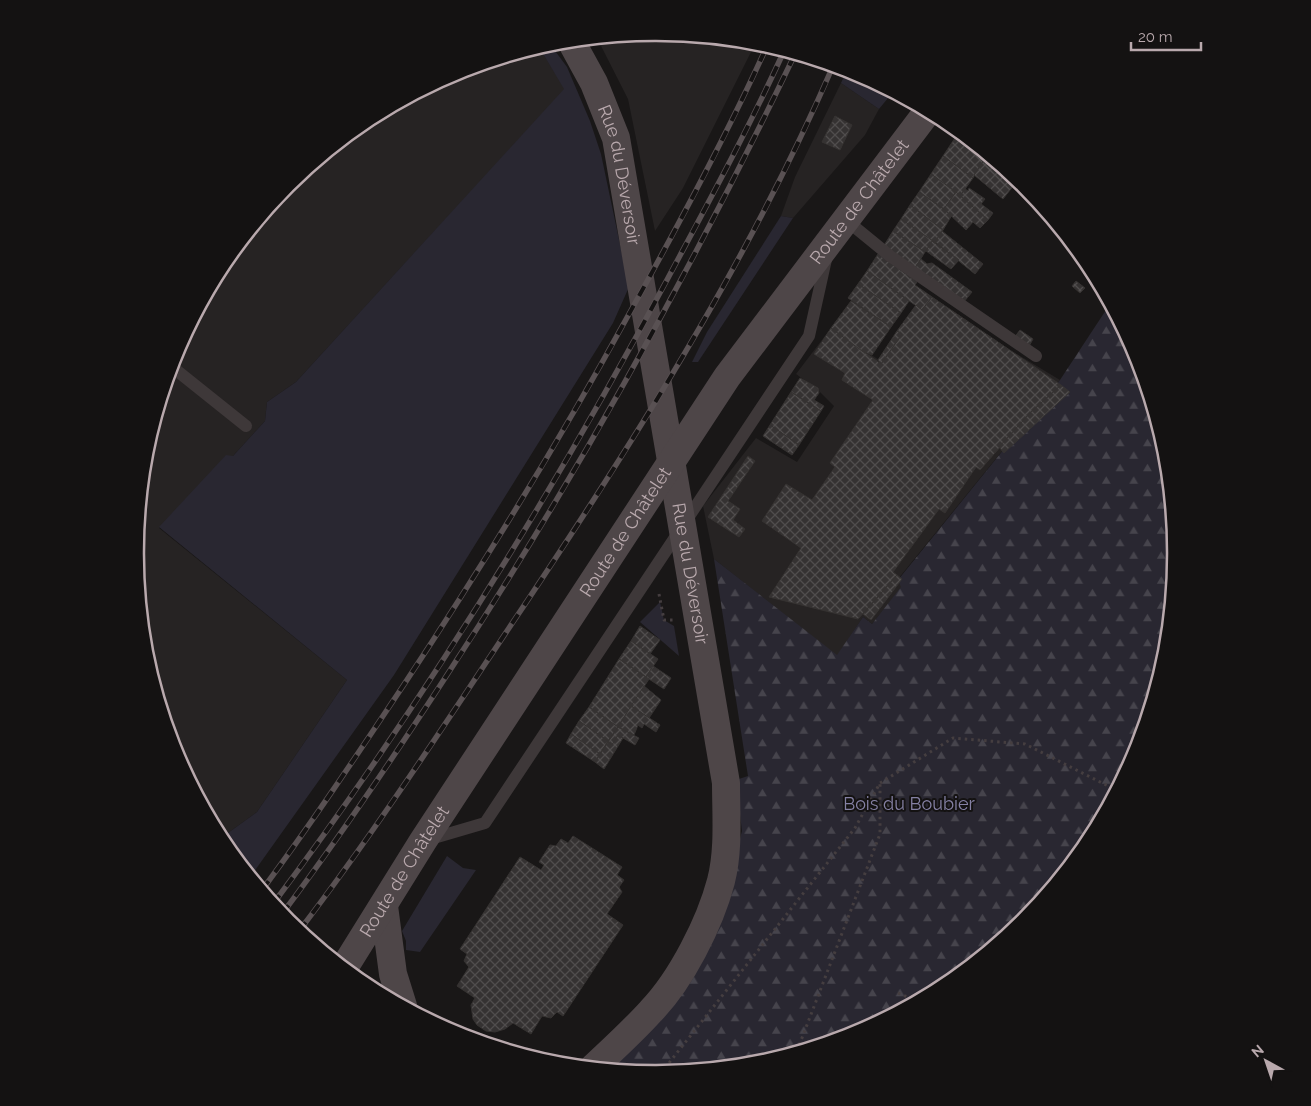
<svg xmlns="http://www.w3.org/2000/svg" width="1311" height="1106" font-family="Raleway,sans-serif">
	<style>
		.built { fill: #262323 }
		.green { fill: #292731 }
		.forest { fill: url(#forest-firs) }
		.building { fill: url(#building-cross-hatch); stroke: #353231 }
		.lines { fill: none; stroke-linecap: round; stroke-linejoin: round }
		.path { stroke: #453e40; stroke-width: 3; stroke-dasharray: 2.5 4; stroke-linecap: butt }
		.service { stroke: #3e3839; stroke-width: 12 }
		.secondary { stroke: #4e4648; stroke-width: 28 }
		.rail-casing { stroke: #595153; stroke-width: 5.5 }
		.rail { stroke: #141212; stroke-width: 4; stroke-dasharray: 11; stroke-linecap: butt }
		.labels { text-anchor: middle; stroke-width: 4; stroke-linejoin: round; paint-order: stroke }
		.street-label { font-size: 18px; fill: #b9a9ad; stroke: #141212 }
		.park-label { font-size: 18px; fill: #8581a4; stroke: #141212 }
		.rim { fill: none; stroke: #b9a9ad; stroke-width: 2.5 }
	</style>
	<defs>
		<pattern id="forest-firs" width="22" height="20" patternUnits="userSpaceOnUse" patternTransform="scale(1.25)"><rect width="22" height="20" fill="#292731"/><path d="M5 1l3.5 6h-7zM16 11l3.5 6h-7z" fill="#46444c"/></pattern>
		<pattern id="building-cross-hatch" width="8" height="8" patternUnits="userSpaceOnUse" patternTransform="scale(1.25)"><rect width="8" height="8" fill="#353232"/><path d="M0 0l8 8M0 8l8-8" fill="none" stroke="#504d4d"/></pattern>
	</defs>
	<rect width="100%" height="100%" fill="#191717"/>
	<g class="built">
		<polygon points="656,33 756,42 683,188 655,231 628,99 597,38"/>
		<polygon points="539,47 565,89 296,382 267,402 265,421 233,456 159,528 347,680 257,812 221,838 175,752 145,654 135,553 145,451 175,354 223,264 288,185 367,120 457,72"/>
		<polygon points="841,83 879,109 865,135 793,218 781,216 795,177"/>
		<polygon points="925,292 1010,350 1060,380 898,579 902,587 872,624 863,617 837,656 714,559 703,506 756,438 797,462 834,406 819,391 796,374 831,328 879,360"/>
	</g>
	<g class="green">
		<polygon points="550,44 567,67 590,121 601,154 629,287 613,323 394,675 251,876 221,838 257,812 347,680 159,527 226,455 233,456 265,421 267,402 296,382 564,89 539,47"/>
		<polygon points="847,70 893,92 879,109 841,83"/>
		<polygon points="781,216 793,218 698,362 692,362 707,332"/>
		<polygon points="660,602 664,620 674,626 679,656 640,622"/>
		<polygon points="447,856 463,868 476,870 420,952 406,950 406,941 402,931"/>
	</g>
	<polygon class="forest" points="1110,304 1136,354 1166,452 1176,553 1166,655 1136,752 1088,842 1023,921 944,986 854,1034 757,1064 655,1073 604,1068 717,927 742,831 736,780 748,776 714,559 837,655 863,617 872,624 901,587 898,580 1060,380"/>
	<g class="building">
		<polygon points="643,34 637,41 631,35"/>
		<polygon points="835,116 852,125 840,150 822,142"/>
		<polygon points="959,132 992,159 989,164 957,135"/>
		<polygon points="957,135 985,158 973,178 943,156"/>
		<polygon points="943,156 973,178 960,196 931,174"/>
		<polygon points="992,159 999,165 996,170 989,164"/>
		<polygon points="984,160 1014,185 1003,199 974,175"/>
		<polygon points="931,174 956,192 944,209 919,192"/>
		<polygon points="969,188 985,199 981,204 993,213 988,220 960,196 965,189 968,191"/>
		<polygon points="919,192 952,215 943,230 910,205"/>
		<polygon points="956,192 988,220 980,228 973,222 966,230 944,209"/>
		<polygon points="910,205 943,230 935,243 901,219"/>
		<polygon points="901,219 933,241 925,252 893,231"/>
		<polygon points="893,231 925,252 915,268 883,247"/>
		<polygon points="942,231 983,264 975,274 935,242"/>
		<polygon points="932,241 959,260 951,269 926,251"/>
		<polygon points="878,254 917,282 915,285 932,297 922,310 867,271"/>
		<polygon points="921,259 927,264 932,263 972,292 963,303 915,268"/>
		<polygon points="867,271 909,301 901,313 858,284"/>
		<polygon points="1076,281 1085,288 1080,293 1072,286"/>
		<polygon points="858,284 901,313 891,327 848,298"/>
		<polygon points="932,297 1061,385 1030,413 980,470 976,467 945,513 939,509 893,572 897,575 858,619 769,597 801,548 762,521 786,484 812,500 835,467 830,463 873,400 842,380 845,373 814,354 831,328 881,364 902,334 897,331 916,305 922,310"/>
		<polygon points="851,301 891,327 872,355 862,351 831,328"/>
		<polygon points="1020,330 1033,339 1028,348 1014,338"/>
		<polygon points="897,331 902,334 881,364 878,360"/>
		<polygon points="800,378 818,388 819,393 814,400 824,406 821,411 791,392"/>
		<polygon points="1061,385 1070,392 1004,453 999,447 1030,413"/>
		<polygon points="791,392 821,411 799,445 770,425"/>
		<polygon points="770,425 799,445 792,455 763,436"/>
		<polygon points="748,456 755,461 728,501 740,509 733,520 745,529 739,537 708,517"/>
		<polygon points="897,575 902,579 871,620 863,614"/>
		<polygon points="640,626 660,640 650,654 631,641"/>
		<polygon points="631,641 658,659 646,677 619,659"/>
		<polygon points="619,659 649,679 618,727 589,707"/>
		<polygon points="653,666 671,678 664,689 646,677"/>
		<polygon points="644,686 661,700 649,718 631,706"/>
		<polygon points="631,706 660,725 656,732 644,724 642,728 638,725 634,735 618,727"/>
		<polygon points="589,707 618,727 608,741 579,721"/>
		<polygon points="579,721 608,741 600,754 571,734"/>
		<polygon points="618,727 639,738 635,745 618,735 612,745 608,742"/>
		<polygon points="571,734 600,754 595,762 566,743"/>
		<polygon points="618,735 623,738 604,769 595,762 608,742 612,745"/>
		<polygon points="573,836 622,867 617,875 624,880 619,887 622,892 607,914 623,925 563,1016 557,1012 551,1018 542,1016 531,1034 513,1023 505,1029 495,1032 486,1031 477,1025 473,1019 471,1005 475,998 457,986 469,967 464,961 467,954 460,949 520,857 541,870 544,865 539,862 550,845 556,846 561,839 568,843"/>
	</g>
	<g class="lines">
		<g class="path">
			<polyline points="659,594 664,620 673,620"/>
			<polyline points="898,993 917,1001"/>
			<polyline points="797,1051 880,834 880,783"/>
			<polyline points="661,1073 855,828 880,783 953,738 1025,744 1116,790"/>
		</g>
		<g class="service">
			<polyline points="846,220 890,256 1036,356"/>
			<polyline points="171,366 246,426"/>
			<polyline points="427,840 485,823 809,336 827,255"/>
		</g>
		<g class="secondary">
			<path id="s1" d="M571,41l23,42 22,55 110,645c0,32 3,67 -5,98 -11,42 -40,99 -70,130 -18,20 -38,38 -57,56"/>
			<polyline points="384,906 393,974 403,1006"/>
			<path id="s2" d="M344,968l79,-127 304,-464 201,-266"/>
		</g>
		<defs>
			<g id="rail">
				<path d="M262,890c49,-66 95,-135 141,-204 80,-121 156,-244 226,-372 49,-88 97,-177 138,-268"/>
				<path d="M273,904c148,-198 279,-409 395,-626 40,-75 81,-150 116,-227"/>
				<path d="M282,914c57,-76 111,-156 163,-236 131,-200 247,-408 350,-624"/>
				<path d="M299,931c75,-98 142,-201 210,-303 121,-180 238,-363 324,-562"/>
			</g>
		</defs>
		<use href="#rail" class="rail-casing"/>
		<use href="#rail" class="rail"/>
	</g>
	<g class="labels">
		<g class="street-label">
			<text dy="6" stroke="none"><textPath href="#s1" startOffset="144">Rue du Déversoir</textPath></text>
			<text dy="6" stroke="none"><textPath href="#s2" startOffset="924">Route de Châtelet</textPath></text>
			<text dy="6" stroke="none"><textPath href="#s2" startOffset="519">Route de Châtelet</textPath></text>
			<text dy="6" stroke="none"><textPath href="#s1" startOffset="549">Rue du Déversoir</textPath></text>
			<text dy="6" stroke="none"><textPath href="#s2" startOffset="114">Route de Châtelet</textPath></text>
		</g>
		<g class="park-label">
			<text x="909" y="810">Bois du Boubier</text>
		</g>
	</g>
	<path d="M0 0H1311V1106H0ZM655 41H656A511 511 0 0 1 1167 552V554A511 511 0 0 1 656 1065H655A511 511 0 0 1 144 554V552A511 511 0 0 1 655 41Z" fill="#141212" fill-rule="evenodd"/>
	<path class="rim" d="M655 41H656A511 511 0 0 1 1167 552V554A511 511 0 0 1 656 1065H655A511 511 0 0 1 144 554V552A511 511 0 0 1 655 41Z"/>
	<g transform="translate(1266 1061) rotate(320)" stroke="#141212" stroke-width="4" paint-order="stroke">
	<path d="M0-4L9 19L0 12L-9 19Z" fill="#b9a9ad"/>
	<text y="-8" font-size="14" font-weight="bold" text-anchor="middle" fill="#b9a9ad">N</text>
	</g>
	<path d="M1131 42v8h70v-8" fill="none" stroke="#b9a9ad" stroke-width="2.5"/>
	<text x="1138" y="42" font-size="15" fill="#b9a9ad" stroke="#141212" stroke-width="4" paint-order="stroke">20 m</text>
</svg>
